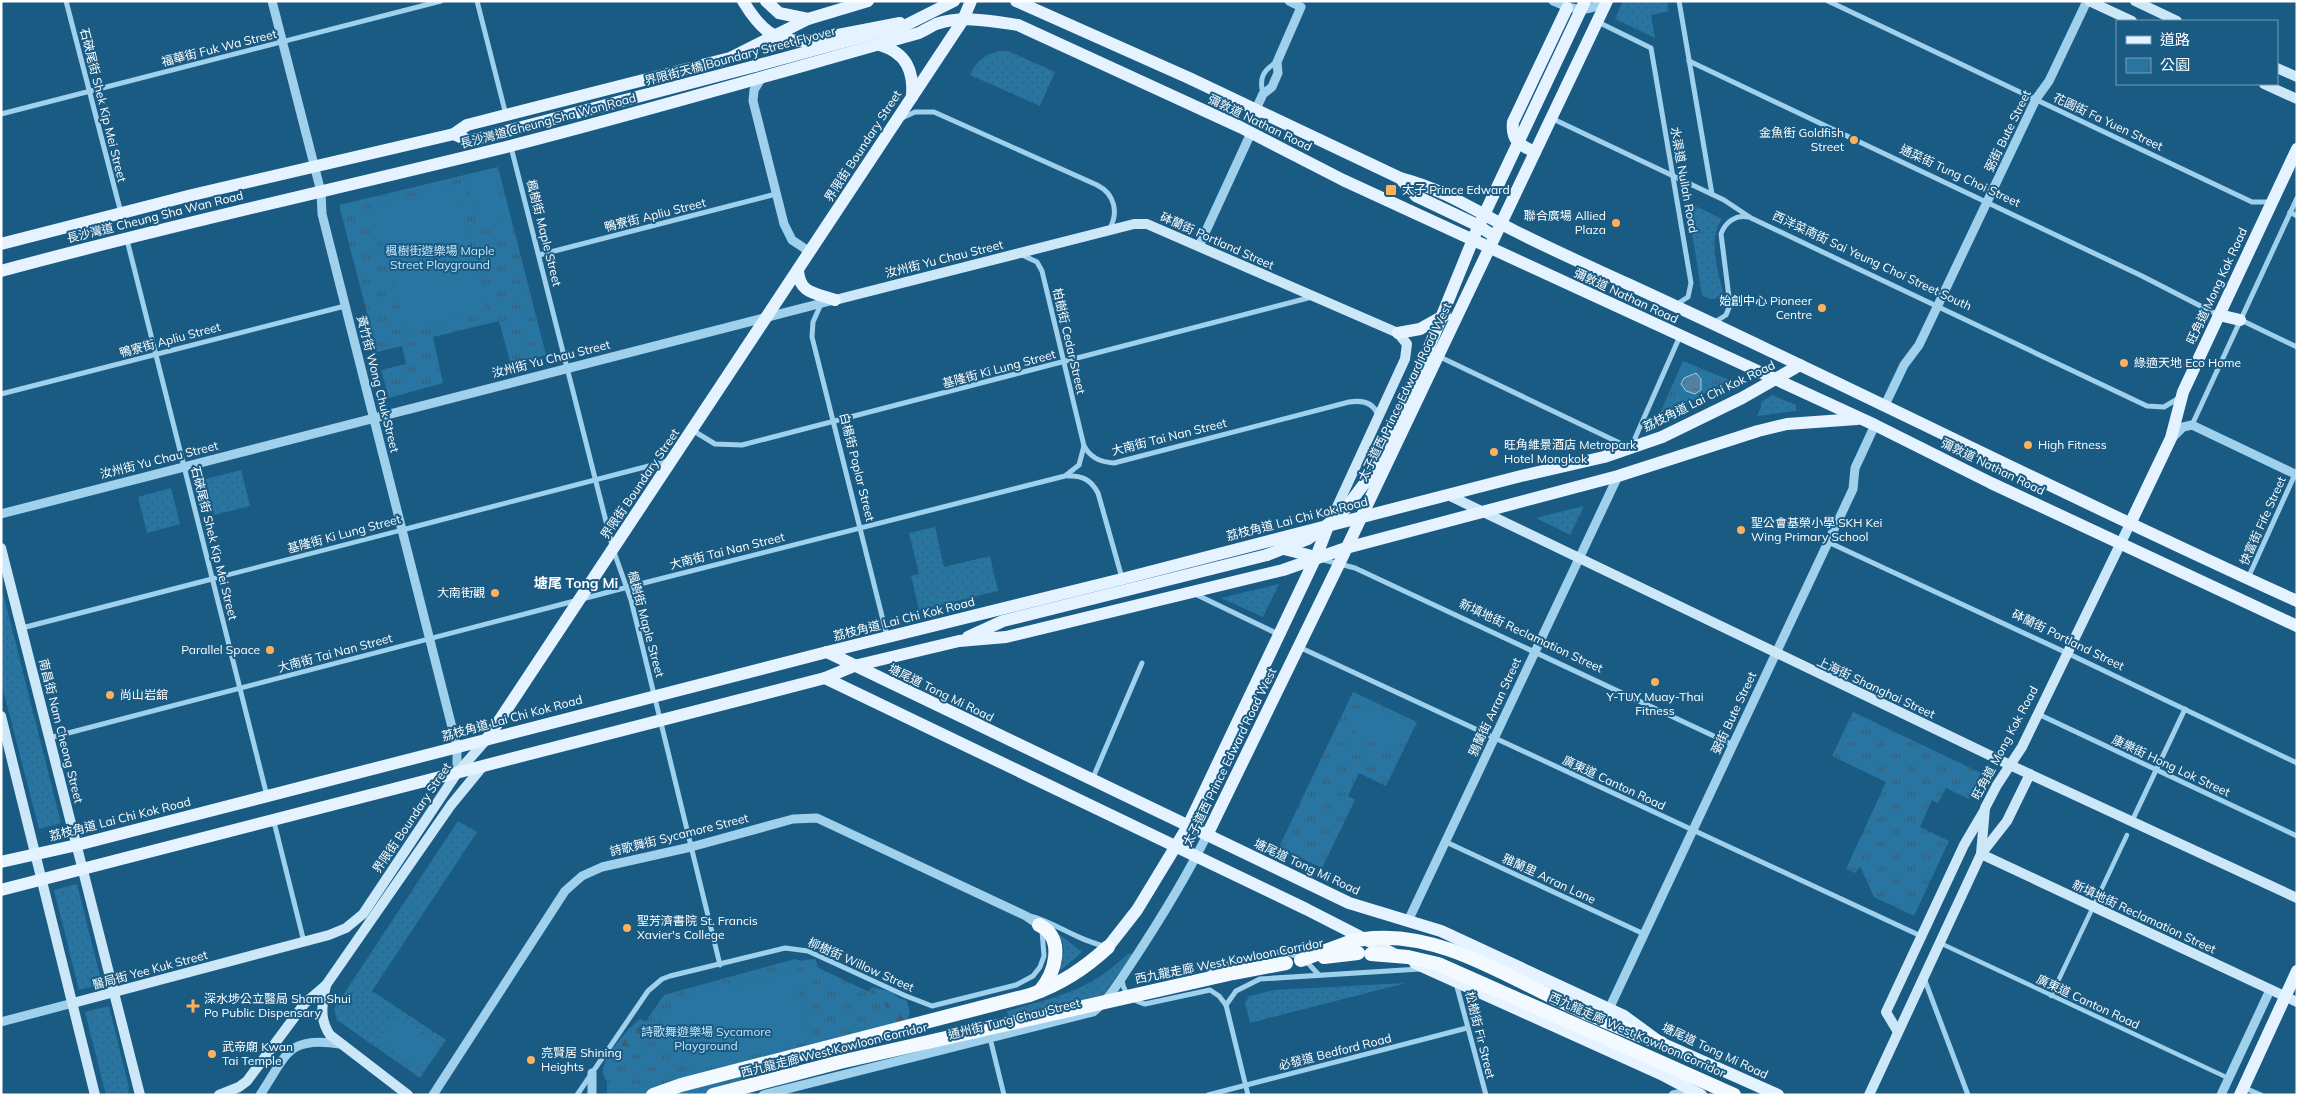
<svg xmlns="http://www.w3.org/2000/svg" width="2298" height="1096" font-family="Mulish,'Noto Sans TC',sans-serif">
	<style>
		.grass { fill: url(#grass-dots) }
		.forest { fill: url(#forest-firs) }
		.park { fill: url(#park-tufts) }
		.pitch { fill: #2875a1 }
		.water { fill: url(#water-ripples); stroke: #92cdee }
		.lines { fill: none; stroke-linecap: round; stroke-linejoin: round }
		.pedestrian { stroke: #9fd0ec; stroke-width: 4.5 }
		.minor { stroke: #9fd0ec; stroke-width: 5 }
		.tertiary { stroke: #9fd0ec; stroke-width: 9 }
		.secondary { stroke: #cbe7f8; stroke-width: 10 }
		.primary { stroke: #e4f3ff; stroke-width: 12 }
		.trunk { stroke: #f2f9ff; stroke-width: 14 }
		.primary-bridge { stroke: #e4f3ff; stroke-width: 12 }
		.trunk-bridge { stroke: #f2f9ff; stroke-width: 14 }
		.poi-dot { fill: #feb15a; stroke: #1a5b84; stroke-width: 2 }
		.labels { text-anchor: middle; stroke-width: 4; stroke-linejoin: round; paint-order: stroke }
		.street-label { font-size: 12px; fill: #fff; stroke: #1a5b84 }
		.poi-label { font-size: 12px; fill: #fff; stroke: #1a5b84; text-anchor: start }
		.park-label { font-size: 12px; fill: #c4e5f9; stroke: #1a5b84 }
		.neighbourhood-label { font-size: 14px; font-weight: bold; fill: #fff; stroke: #1a5b84 }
	</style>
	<defs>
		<pattern id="grass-dots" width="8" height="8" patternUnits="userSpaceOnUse" patternTransform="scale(1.25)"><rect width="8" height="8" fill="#2875a1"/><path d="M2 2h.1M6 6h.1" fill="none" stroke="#3c5e72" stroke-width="1.8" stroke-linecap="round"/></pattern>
		<pattern id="forest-firs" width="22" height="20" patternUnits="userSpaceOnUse" patternTransform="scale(1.25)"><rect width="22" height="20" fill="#2875a1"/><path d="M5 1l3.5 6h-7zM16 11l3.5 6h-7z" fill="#3c5e72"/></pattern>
		<pattern id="park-tufts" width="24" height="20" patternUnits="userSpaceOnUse" patternTransform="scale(1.25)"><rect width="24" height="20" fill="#2875a1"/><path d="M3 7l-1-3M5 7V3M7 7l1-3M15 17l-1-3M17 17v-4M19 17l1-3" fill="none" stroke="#3c5e72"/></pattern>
		<pattern id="water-ripples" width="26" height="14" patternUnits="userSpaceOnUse" patternTransform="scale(1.25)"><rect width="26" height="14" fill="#51819e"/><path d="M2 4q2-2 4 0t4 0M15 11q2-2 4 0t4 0" fill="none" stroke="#4f6979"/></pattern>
	</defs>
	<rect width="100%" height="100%" fill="#1a5b84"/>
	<g class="grass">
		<polygon points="1623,1 1667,1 1669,11 1651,15 1655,38 1615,19"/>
		<path d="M1000,51h8l47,21 -15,34 -70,-31c6,-14 15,-21 30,-24z"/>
		<path d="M1687,202l35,17c-15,21 -4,50 1,74 -6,7 -14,8 -21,2z"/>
		<polygon points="1772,395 1796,405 1796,411 1757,416 1761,407 1761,402"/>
		<polygon points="241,470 250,506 214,515 205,479"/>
		<polygon points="171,488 180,524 147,533 138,497"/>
		<polygon points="1584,506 1570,535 1536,518"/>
		<polygon points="935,527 944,567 990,556 998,591 919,610 911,576 919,574 909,533"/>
		<polygon points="1279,584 1263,617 1221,598"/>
		<polygon points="1,585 61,823 39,829 1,682"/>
		<polygon points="458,821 477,832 372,991 446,1040 420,1078 337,1020 334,1009"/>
		<polygon points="77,884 102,984 79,990 54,890"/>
		<polygon points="1060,935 1082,952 1060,971 1064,950"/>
		<path d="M1129,953l3,2 -36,50 -86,20 -3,-14c52,-15 81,-19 122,-58z"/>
		<polygon points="1406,983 1250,1023 1245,1003 1249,996 1274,990"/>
		<polygon points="109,1006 129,1088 128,1095 106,1095 85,1012"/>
	</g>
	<g class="forest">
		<polygon points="815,959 825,980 865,997 872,987 892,992 898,998 906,1000 910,1011 907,1021 884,1032 797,968 804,960"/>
		<path d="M640,1019l11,5 -38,62c-6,-4 -10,-8 -10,-16 0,-13 27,-44 37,-51z"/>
	</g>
	<g class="park">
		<polygon points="498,167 546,355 511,365 499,321 433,337 443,383 389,398 381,370 406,364 402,346 377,352 339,205"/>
		<polygon points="1683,361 1729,380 1657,420"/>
		<polygon points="1353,692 1417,722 1386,786 1359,773 1348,796 1355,800 1322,868 1279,847"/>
		<polygon points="1853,712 1981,773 1969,799 1946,788 1938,803 1932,800 1920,827 1949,841 1914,916 1874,897 1860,866 1855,873 1846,869 1886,782 1832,756"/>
		<path d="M795,959l11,3 78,37c3,10 1,19 2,30l-91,25 1,12 -45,10 -43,19h-101v-17l57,-83z"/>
	</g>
	<g class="pitch">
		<polygon points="493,170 506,221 479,228 466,176"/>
		<polygon points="454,185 487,310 406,331 373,206"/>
		<polygon points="1363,701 1411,723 1398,751 1350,729"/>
		<polygon points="793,971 810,1041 686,1071 670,1001"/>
		<polygon points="394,1016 438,1045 422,1070 378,1041"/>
	</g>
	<polygon class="water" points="1696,373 1701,379 1701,390 1695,394 1686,391 1681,384 1684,378"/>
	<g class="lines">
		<g class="pedestrian">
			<polyline points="212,579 402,530"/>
			<polyline points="1940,943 2228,1078"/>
			<polyline points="2051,996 2127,835"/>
		</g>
		<g class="minor">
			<polyline points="66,1 121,213"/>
			<polyline points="477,1 506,115"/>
			<polyline points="1679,1 1712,194"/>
			<polyline points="1828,1 2252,202 2270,202"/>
			<polyline points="1598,22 1651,48 1691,283 1688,297 1677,304"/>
			<polyline points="1689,61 2142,276 2218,315"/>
			<path d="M1263,94c-4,-16 0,-24 14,-32"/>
			<polyline points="1,114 441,1"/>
			<path d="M902,118l13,-6h19l163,73c18,9 22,28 12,45"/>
			<polyline points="1551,118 1724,200 1751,218 2147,406 2164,407 2179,398"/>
			<polyline points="511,147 613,549 631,600 720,965"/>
			<polyline points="2290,212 2297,216"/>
			<polyline points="127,240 267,796"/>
			<polyline points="539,255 776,194"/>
			<path d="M1022,255l15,7 5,9 42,175c7,12 16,16 30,17l235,-61c13,-2 25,0 29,14"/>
			<polyline points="821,304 813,322 812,337 887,636"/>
			<polyline points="2241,320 2297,347"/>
			<path d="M1715,322l11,-7 4,-10 -9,-71c4,-11 14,-20 28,-17"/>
			<polyline points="1438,356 1626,446"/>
			<polyline points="1,394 345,306"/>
			<polyline points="2192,425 2297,198"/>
			<polyline points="692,430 715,444 742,445 1312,297"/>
			<polyline points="1632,445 1680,336"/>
			<path d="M1068,476c14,-1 23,4 30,17l24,85"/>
			<polyline points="402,530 668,461"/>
			<polyline points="1828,542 2067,653 2297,763"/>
			<polyline points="1324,560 1355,568 1733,745"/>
			<polyline points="2248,578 2296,472"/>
			<polyline points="1195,594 1278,634"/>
			<polyline points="22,628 212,579"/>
			<polyline points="1299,647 1921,936"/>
			<polyline points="2038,714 2297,836"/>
			<polyline points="49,738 628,587 1065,476 1079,465 1084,446"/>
			<polyline points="1092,780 1142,663"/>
			<polyline points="2132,821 2185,709"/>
			<polyline points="274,822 304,942"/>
			<polyline points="1446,842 1644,934"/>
			<path d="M1030,916c27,7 48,25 75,30"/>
			<polyline points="1208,977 1210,968 1283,951 1305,960 1319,975"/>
			<path d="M1122,978c0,14 10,23 23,26l65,-14 9,6 7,9 22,90"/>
			<polyline points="1924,978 1968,1095"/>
			<polyline points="1456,983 1486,1095"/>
			<polyline points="1226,1005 1236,991 1260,979 1420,969"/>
			<polyline points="990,1038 1004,1095"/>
			<polyline points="2245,1088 2261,1095"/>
			<polyline points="577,1095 648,991 662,979 670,976 785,948 808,951 906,996 932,1006 1016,985 1033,976 1040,967 1044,956 1042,931"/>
			<polyline points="1208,1095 1467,1028"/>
		</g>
		<g class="tertiary">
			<polyline points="272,1 321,192 322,214 457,747 457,773"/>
			<path d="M1553,1c20,9 33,13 52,0"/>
			<polyline points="761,79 754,90 753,101 784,224 792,240 810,252"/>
			<polyline points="1256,109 1263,94 1272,87 1278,73 1277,62 1301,7 1289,1"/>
			<polyline points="1199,246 1251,133"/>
			<polyline points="1885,405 1904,365 1919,345 2036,99 2049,81 2087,1"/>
			<polyline points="2172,438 2183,427 2192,425 2297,475"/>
			<polyline points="1,514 834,300"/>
			<polyline points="1408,921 1618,476"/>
			<polyline points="1609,1009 1853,489 1855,468 1875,425"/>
			<polyline points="1,1022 73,1003"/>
			<polyline points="592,1073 592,1095"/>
			<path d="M260,1095c27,-40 26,-59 80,-51"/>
			<polyline points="433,1095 565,891 582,876 602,867 691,847 793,819 817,818 1026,916 1039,925"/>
			<path d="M763,1095l330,-83c15,-11 27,-32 38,-48 27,-41 54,-84 76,-129"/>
			<polyline points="1673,1095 1692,1091"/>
			<polyline points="2221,1095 2270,990"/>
		</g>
		<g class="secondary">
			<polyline points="2089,1 2132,21"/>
			<polyline points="2135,1 2177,21"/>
			<polyline points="2277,68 2297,77"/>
			<polyline points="2264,84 2297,99"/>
			<polyline points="835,300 1134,224 1147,224 1398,333 1407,344 1405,359 1330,522"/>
			<polyline points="1448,495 2010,765 2297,898"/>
			<polyline points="1,548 140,1095"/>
			<polyline points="1,716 95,1095"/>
			<polyline points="1982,853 2007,821 2030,774"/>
			<polyline points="1981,854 2297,1002"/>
			<path d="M326,985c-4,19 -7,34 4,50l78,60"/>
			<polyline points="73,1003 329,935 346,928 363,914 457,773 487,739"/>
			<polyline points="1898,1032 1886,1012 1964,845 1984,811"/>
			<polyline points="219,1095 239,1087 247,1081 305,1003 326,985 451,805 483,766"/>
			<polyline points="1869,1095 1981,854 1985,808 1997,785 2022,747 2130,524"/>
		</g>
		<g class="primary">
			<path d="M743,1c17,28 30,41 64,40l93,-18"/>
			<polyline points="766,1 779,13 808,19"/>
			<path d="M1016,1l173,77 211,100c41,10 76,33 113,52 39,20 78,37 117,55 224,103 443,215 667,316"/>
			<path d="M880,45c26,8 34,25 32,52"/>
			<polyline points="454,134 469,141 755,66"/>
			<path d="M1535,152c-16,-7 -24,-12 -22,-30l54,-114"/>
			<polyline points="1400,178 1416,196 1477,225 1494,236"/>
			<polyline points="1,244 192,195 454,134 467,125 730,58 808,19 868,1"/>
			<path d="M798,270c1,24 18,23 37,30"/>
			<path d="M1,271c169,-46 340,-83 509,-125 137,-35 273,-75 409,-113 6,-3 11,-6 17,-9 27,-9 55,-3 82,1l222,102 103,53 532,245 116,58 306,143"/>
			<polyline points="2219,315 2240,320"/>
			<polyline points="1398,333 1420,329 1445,315"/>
			<polyline points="2130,524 2171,438 2183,392 2297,149"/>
			<polyline points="1280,548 1316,557"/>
			<polyline points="968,637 1003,621 1267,555"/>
			<polyline points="827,652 1349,903 1441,931 1624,1016 1661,1043 1778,1095"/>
			<polyline points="825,678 1306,909 1396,955"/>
			<polyline points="487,739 951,38 963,20 971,1"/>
			<polyline points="1207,835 1339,564 1607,1"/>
			<polyline points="1,862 77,845 827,652 1122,579 1521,476 1604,457 1662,437 1742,398 1800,365"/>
			<polyline points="1,890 825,678 854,666 959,641 1006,637 1283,570 1346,548 1618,476 1758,431 1787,424 1857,419"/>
			<polyline points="1108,947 1137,910 1188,826 1316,557 1328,526"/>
			<polyline points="1415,963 1661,1074 1701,1095"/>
			<polyline points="2240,1095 2297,971"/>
		</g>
		<g class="trunk">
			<path d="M1039,925c27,13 16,48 1,66"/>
			<path d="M1374,938c60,-4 115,28 168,54 39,19 78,37 119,51"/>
			<polyline points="1615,1042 1734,1095"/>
			<path d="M653,1095l28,-10 349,-90c31,-11 54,-26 78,-48"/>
		</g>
		<g class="primary-bridge">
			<polyline points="755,66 906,25 954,1"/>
			<polyline points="1267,555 1308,539 1326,526 1343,512 1370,476 1417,377 1476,232 1585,1"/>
		</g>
		<g class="trunk-bridge">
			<polyline points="1371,954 1408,957 1438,964 1615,1042"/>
			<polyline points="1324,957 1358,953"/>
			<polyline points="1301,960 1355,940 1374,938"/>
			<polyline points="713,1095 840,1062 1233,973 1286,963"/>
		</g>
	</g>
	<g class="poi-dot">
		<circle cx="1854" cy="140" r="5"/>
		<rect x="1385" y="184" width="12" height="12" rx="2.5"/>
		<circle cx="1616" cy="223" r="5"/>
		<circle cx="1822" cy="308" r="5"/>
		<circle cx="2124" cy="363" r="5"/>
		<circle cx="2028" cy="445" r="5"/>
		<circle cx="1494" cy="452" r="5"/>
		<circle cx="1741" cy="530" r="5"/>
		<circle cx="495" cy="593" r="5"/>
		<circle cx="270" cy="650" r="5"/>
		<circle cx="1655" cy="682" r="5"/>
		<circle cx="110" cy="695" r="5"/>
		<circle cx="627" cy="928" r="5"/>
		<path d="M190.5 998.5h5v5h5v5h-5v5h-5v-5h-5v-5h5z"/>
		<circle cx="212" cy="1054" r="5"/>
		<circle cx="531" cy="1060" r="5"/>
	</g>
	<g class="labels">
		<g class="street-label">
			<text transform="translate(219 48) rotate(-14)" y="4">福華街 Fuk Wa Street</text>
			<text transform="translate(740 56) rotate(-15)" y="4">界限街天橋 Boundary Street Flyover</text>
			<text transform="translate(103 105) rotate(76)" y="4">石硤尾街 Shek Kip Mei Street</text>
			<text transform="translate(548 121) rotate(-15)" y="4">長沙灣道 Cheung Sha Wan Road</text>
			<text transform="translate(2108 122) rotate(25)" y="4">花園街 Fa Yuen Street</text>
			<text transform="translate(1260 123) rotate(26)" y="4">彌敦道 Nathan Road</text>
			<text transform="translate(2008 131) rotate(-64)" y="4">弼街 Bute Street</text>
			<text transform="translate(863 146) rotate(-57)" y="4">界限街 Boundary Street</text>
			<text transform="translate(1960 176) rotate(25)" y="4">通菜街 Tung Choi Street</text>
			<text transform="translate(1684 180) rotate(80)" y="4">水渠道 Nullah Road</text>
			<text transform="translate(655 215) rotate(-14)" y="4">鴨寮街 Apliu Street</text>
			<text transform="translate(155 217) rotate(-14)" y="4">長沙灣道 Cheung Sha Wan Road</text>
			<text transform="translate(544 233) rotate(76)" y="4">楓樹街 Maple Street</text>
			<text transform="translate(1217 241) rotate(24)" y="4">砵蘭街 Portland Street</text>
			<text transform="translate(944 259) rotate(-14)" y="4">汝州街 Yu Chau Street</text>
			<text transform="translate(1872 261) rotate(25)" y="4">西洋菜南街 Sai Yeung Choi Street South</text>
			<text transform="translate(2217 286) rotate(-65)" y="4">旺角道 Mong Kok Road</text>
			<text transform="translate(1626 296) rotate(25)" y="4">彌敦道 Nathan Road</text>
			<text transform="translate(170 340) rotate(-15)" y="4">鴨寮街 Apliu Street</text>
			<text transform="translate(1069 341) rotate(77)" y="4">柏樹街 Cedar Street</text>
			<text transform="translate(551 359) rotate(-14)" y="4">汝州街 Yu Chau Street</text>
			<text transform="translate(999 369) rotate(-15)" y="4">基隆街 Ki Lung Street</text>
			<text transform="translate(378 384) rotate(76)" y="4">黃竹街 Wong Chuk Street</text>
			<text transform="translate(1405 392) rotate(-64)" y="4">太子道西 Prince Edward Road West</text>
			<text transform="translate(1709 396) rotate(-26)" y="4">荔枝角道 Lai Chi Kok Road</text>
			<text transform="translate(1169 437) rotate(-14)" y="4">大南街 Tai Nan Street</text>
			<text transform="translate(159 460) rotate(-14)" y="4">汝州街 Yu Chau Street</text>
			<text transform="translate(857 467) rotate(76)" y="4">白楊街 Poplar Street</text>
			<text transform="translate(1993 467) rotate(26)" y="4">彌敦道 Nathan Road</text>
			<text transform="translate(640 484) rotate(-56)" y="4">界限街 Boundary Street</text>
			<text transform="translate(1297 519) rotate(-14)" y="4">荔枝角道 Lai Chi Kok Road</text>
			<text transform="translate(2263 521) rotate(-66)" y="4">快富街 Fife Street</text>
			<text transform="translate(344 534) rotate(-15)" y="4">基隆街 Ki Lung Street</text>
			<text transform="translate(214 543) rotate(76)" y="4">石硤尾街 Shek Kip Mei Street</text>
			<text transform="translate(727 551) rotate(-14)" y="4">大南街 Tai Nan Street</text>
			<text transform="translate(904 619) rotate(-14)" y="4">荔枝角道 Lai Chi Kok Road</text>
			<text transform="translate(646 624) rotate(75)" y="4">楓樹街 Maple Street</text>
			<text transform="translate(1531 636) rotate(25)" y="4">新填地街 Reclamation Street</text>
			<text transform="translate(2068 640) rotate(26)" y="4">砵蘭街 Portland Street</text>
			<text transform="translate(335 653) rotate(-15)" y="4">大南街 Tai Nan Street</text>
			<text transform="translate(1876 688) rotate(25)" y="4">上海街 Shanghai Street</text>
			<text transform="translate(941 693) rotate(26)" y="4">塘尾道 Tong Mi Road</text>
			<text transform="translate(1495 707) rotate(-65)" y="4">鴉蘭街 Arran Street</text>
			<text transform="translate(1734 713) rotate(-65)" y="4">弼街 Bute Street</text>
			<text transform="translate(512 718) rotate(-15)" y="4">荔枝角道 Lai Chi Kok Road</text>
			<text transform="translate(61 731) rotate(76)" y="4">南昌街 Nam Cheong Street</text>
			<text transform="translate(2005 743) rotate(-62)" y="4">旺角道 Mong Kok Road</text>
			<text transform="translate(1230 757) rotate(-64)" y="4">太子道西 Prince Edward Road West</text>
			<text transform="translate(2171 766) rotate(25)" y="4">康樂街 Hong Lok Street</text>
			<text transform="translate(1614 783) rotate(25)" y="4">廣東道 Canton Road</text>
			<text transform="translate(412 818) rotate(-56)" y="4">界限街 Boundary Street</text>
			<text transform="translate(120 819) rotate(-14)" y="4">荔枝角道 Lai Chi Kok Road</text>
			<text transform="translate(679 835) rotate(-14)" y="4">詩歌舞街 Sycamore Street</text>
			<text transform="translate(1307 867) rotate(25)" y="4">塘尾道 Tong Mi Road</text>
			<text transform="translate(1549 879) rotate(25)" y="4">雅蘭里 Arran Lane</text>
			<text transform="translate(2144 917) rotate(25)" y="4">新填地街 Reclamation Street</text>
			<text transform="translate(1229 961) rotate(-11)" y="4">西九龍走廊 West Kowloon Corridor</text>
			<text transform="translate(861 965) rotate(24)" y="4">柳樹街 Willow Street</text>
			<text transform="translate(150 970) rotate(-15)" y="4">醫局街 Yee Kuk Street</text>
			<text transform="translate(2088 1002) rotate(25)" y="4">廣東道 Canton Road</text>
			<text transform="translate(1014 1019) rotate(-14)" y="4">通州街 Tung Chau Street</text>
			<text transform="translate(1480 1035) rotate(76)" y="4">松樹街 Fir Street</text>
			<text transform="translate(1637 1035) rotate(24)" y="4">西九龍走廊 West Kowloon Corridor</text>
			<text transform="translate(834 1050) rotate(-14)" y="4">西九龍走廊 West Kowloon Corridor</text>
			<text transform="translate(1715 1051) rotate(25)" y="4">塘尾道 Tong Mi Road</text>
			<text transform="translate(1335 1052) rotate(-14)" y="4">必發道 Bedford Road</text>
		</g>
		<g class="poi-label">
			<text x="1844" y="137" text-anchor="end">金魚街 Goldfish<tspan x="1844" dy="14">Street</tspan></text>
			<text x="1402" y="194">太子 Prince Edward</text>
			<text x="1606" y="220" text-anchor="end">聯合廣場 Allied<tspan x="1606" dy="14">Plaza</tspan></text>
			<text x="1812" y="305" text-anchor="end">始創中心 Pioneer<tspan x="1812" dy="14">Centre</tspan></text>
			<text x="2134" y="367">綠適天地 Eco Home</text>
			<text x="1504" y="449">旺角維景酒店 Metropark<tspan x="1504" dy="14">Hotel Mongkok</tspan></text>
			<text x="2038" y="449">High Fitness</text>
			<text x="1751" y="527">聖公會基榮小學 SKH Kei<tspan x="1751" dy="14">Wing Primary School</tspan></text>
			<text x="485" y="597" text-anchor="end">大南街觀</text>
			<text x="260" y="654" text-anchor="end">Parallel Space</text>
			<text x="120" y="699">尚山岩舘</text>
			<text x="1655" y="701" text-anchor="middle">Y-TUY Muay-Thai<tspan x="1655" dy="14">Fitness</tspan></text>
			<text x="637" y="925">聖芳濟書院 St. Francis<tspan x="637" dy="14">Xavier's College</tspan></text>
			<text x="204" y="1003">深水埗公立醫局 Sham Shui<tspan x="204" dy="14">Po Public Dispensary</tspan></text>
			<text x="222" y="1051">武帝廟 Kwan<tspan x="222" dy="14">Tai Temple</tspan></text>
			<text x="541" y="1057">亮賢居 Shining<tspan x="541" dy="14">Heights</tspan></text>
		</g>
		<g class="park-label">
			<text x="440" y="255">楓樹街遊樂場 Maple<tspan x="440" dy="14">Street Playground</tspan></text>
			<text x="706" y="1036">詩歌舞遊樂場 Sycamore<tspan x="706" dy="14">Playground</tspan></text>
		</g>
		<g class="neighbourhood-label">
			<text x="576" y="588">塘尾 Tong Mi</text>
		</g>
	</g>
	<rect width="2298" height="1096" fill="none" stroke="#ffffff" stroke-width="5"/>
	<rect x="2116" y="20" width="162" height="65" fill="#1a5b84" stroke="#769db5"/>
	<rect x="2126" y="36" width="25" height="8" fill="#e4f3ff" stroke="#769db5"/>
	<text x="2160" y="45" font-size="15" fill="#ffffff">道路</text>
	<rect x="2126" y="58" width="25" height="15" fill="url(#park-tufts)" stroke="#769db5"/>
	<text x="2160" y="70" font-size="15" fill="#ffffff">公園</text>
</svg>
